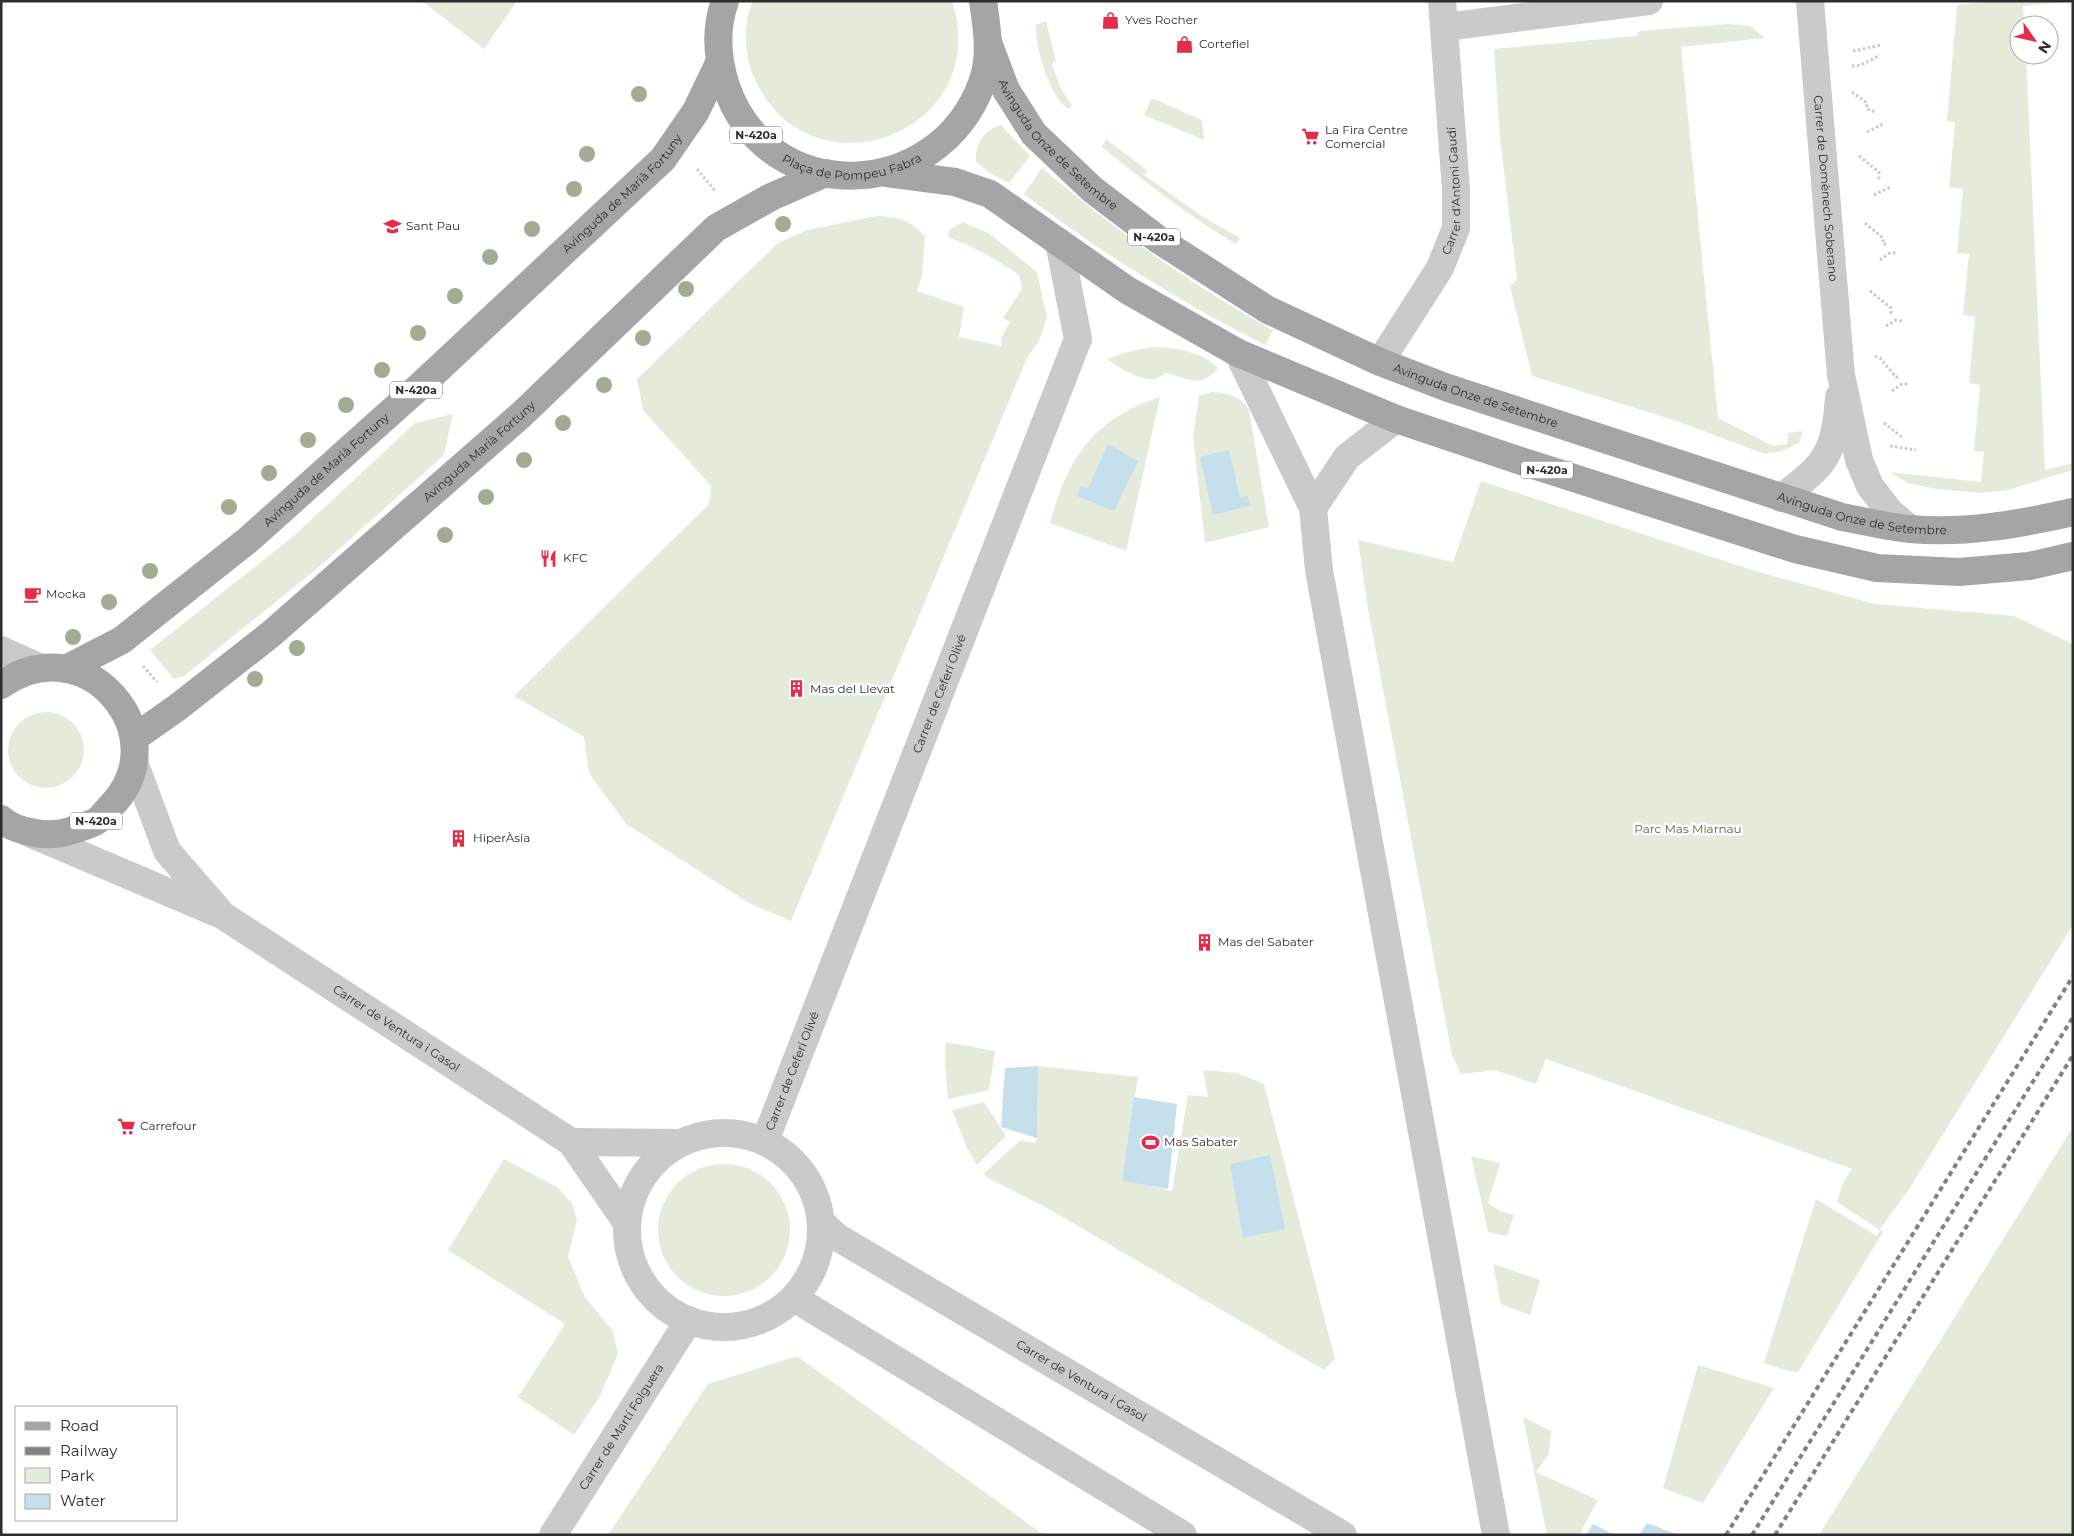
<svg xmlns="http://www.w3.org/2000/svg" width="2074" height="1536" font-family="Montserrat,sans-serif">
	<style>
		.green { fill: #e4ebda }
		.water { fill: #c5e0eb }
		.lines { fill: none; stroke-linecap: round; stroke-linejoin: round }
		.path { stroke: #cacaca; stroke-width: 3; stroke-dasharray: 2.5 2.5; stroke-linecap: butt }
		.street { stroke: #cacaca; stroke-width: 28 }
		.primary { stroke: #a5a5a5; stroke-width: 28 }
		.rail { stroke: #828282; stroke-width: 4; stroke-dasharray: 5 4; stroke-linecap: butt }
		.tree { fill: #a1ac93 }
		.labels { text-anchor: middle; stroke-width: 5; stroke-linejoin: round; paint-order: stroke }
		.shield { fill: #fff; stroke: #6c6c6c; stroke-width: 1 }
		.shield-label { font-size: 11px; font-weight: bold; fill: #2d2d2d }
		.poi-label { font-size: 12px; fill: #2d2d2d; stroke: #fff; text-anchor: start }
		.street-label { font-size: 12px; fill: #2d2d2d; stroke: #fff }
		.park-label { font-size: 12px; fill: #54683a; stroke: #fff }
	</style>
	<rect width="100%" height="100%" fill="#fff"/>
	<g class="green">
		<polygon points="422,1 517,1 484,49"/>
		<path d="M753,1h199c43,133 -145,202 -199,74 -9,-21 -10,-52 0,-74z"/>
		<polygon points="1993,1 2072,1 2023,6 2024,25 2019,25 2019,55 2026,55 2045,470 2073,463 2073,470 2008,490 1981,493 1936,489 1907,483 1890,472 1981,482 1984,452 1974,451 1980,385 1969,383 1975,317 1963,315 1969,254 1957,253 1963,189 1949,187 1955,122 1947,121 1957,5"/>
		<path d="M1046,21l10,40 -4,3 8,23 12,19 -3,3c-19,-10 -35,-64 -33,-84z"/>
		<polygon points="1729,24 1750,26 1765,38 1681,47 1718,418 1773,446 1787,444 1788,433 1803,431 1799,443 1782,451 1765,454 1677,421 1532,376 1510,286 1517,279 1500,139 1494,49 1636,36 1640,31"/>
		<polygon points="1152,98 1202,120 1204,140 1144,115"/>
		<path d="M1001,125l29,31 -21,27 -21,-11 -12,-11c-1,-18 8,-31 25,-36z"/>
		<path d="M1106,139l42,32 -4,4 59,42 37,21 -4,6c-47,-28 -91,-62 -134,-97z"/>
		<path d="M1042,168c72,61 149,117 231,162l-8,15c-84,-43 -166,-93 -241,-151z"/>
		<path d="M876,216c20,0 36,4 49,21l-3,39 -5,15 47,16 -5,30 42,9v-8l9,-16 -7,-4 19,-29 -3,-14c-22,-15 -46,-29 -71,-38l1,-7 14,-8 27,12 47,38 10,46 -8,23 -12,17 -236,563 -42,-18 -123,-79 -37,-51 -5,-36 -70,-41 195,-192 2,-18 -68,-76 -6,-31 141,-136 29,-13z"/>
		<path d="M1151,347c22,0 51,4 67,21 -18,22 -30,10 -52,5 -3,1 -7,5 -10,6 -15,3 -38,-12 -49,-20l17,-6z"/>
		<path d="M1212,392c16,1 29,4 37,18l20,117 -64,16 -12,-106 6,-41z"/>
		<path d="M1160,397l-34,154 -76,-28c18,-66 43,-104 110,-126z"/>
		<polygon points="453,414 444,455 319,567 184,676 174,679 150,650 295,535 415,423"/>
		<polygon points="1481,481 1755,571 1875,604 2014,616 2073,644 2073,925 1909,1189 1880,1229 1883,1232 1798,1372 1788,1371 1764,1363 1816,1199 1877,1236 1880,1230 1837,1202 1843,1182 1852,1169 1546,1059 1536,1084 1495,1070 1461,1074 1452,1055 1369,615 1358,540 1453,562"/>
		<circle cx="46" cy="750" r="38"/>
		<polygon points="946,1042 995,1051 989,1090 948,1099 945,1064"/>
		<polygon points="1038,1066 1138,1077 1122,1180 1172,1191 1188,1095 1208,1097 1203,1070 1237,1073 1264,1084 1335,1359 1324,1370 1047,1208 986,1177 984,1173 1020,1141 1035,1143 1037,1139"/>
		<polygon points="984,1102 1006,1136 977,1165 967,1148 952,1110"/>
		<polygon points="2073,1127 2073,1535 1819,1535"/>
		<polygon points="1471,1156 1500,1163 1488,1203 1500,1211 1514,1215 1507,1236 1488,1232"/>
		<polygon points="504,1159 557,1187 572,1203 577,1220 568,1257 585,1297 613,1331 618,1354 600,1396 574,1435 518,1397 565,1324 448,1250"/>
		<circle cx="724" cy="1230" r="66"/>
		<polygon points="1493,1264 1540,1280 1530,1315 1501,1304"/>
		<polygon points="797,1356 801,1359 1044,1535 608,1535 708,1384"/>
		<polygon points="1698,1365 1774,1388 1703,1503 1663,1488"/>
		<polygon points="1523,1417 1551,1431 1549,1454 1536,1472 1598,1500 1579,1535 1547,1535"/>
	</g>
	<g class="water">
		<polygon points="1108,444 1138,461 1114,511 1077,496 1081,486 1088,488"/>
		<polygon points="1229,450 1240,497 1248,496 1250,506 1213,515 1200,457"/>
		<polygon points="1038,1066 1037,1138 1001,1127 1005,1068"/>
		<polygon points="1134,1097 1177,1104 1168,1189 1122,1181"/>
		<polygon points="1270,1155 1285,1229 1243,1238 1230,1164"/>
		<polygon points="1647,1523 1676,1534 1639,1535"/>
		<polygon points="1593,1524 1615,1535 1586,1535"/>
	</g>
	<g class="lines">
		<g class="path">
			<polyline points="1853,51 1881,45"/>
			<polyline points="1852,66 1861,65 1880,55"/>
			<polyline points="1852,92 1867,103 1867,109 1876,112"/>
			<polyline points="1867,132 1885,123"/>
			<polyline points="1859,156 1879,172 1879,178 1882,179"/>
			<polyline points="697,169 715,191"/>
			<polyline points="1874,195 1890,187"/>
			<polyline points="1865,223 1883,238 1883,244 1887,244"/>
			<polyline points="1880,260 1890,253 1896,253"/>
			<polyline points="1870,291 1891,308 1891,313 1893,313"/>
			<polyline points="1886,326 1896,320 1902,321"/>
			<polyline points="1875,356 1880,358 1896,377 1901,377"/>
			<polyline points="1892,391 1902,384 1908,384"/>
			<polyline points="1884,423 1903,438"/>
			<polyline points="1890,446 1916,450"/>
			<polyline points="143,666 157,682"/>
		</g>
		<g class="street">
			<path id="s1" d="M1810,1l31,374 18,85 11,26 20,26 20,17"/>
			<polyline points="1445,27 1649,1"/>
			<polyline points="1238,353 1313,508 1319,570 1496,1535"/>
			<path id="s2" d="M1380,362l60,-94 16,-40v-38l-14,-189"/>
			<path d="M1781,498c16,-13 39,-28 47,-47 8,-16 10,-37 11,-54"/>
			<polyline points="1313,508 1347,457 1396,419"/>
			<polyline points="1,650 41,668"/>
			<polyline points="134,762 167,851 218,910"/>
			<path id="s3" d="M27,832l195,83 349,227 56,81"/>
			<circle cx="724" cy="1230" r="97"/>
			<path id="s4" d="M765,1141l313,-802 -19,-97"/>
			<polyline points="571,1142 680,1143"/>
			<path id="s5" d="M822,1223l15,14 506,298"/>
			<polyline points="794,1298 1183,1535"/>
			<path id="s6" d="M553,1535l136,-215"/>
		</g>
		<g class="primary">
			<path id="s7" d="M725,1c-10,28 -8,57 1,85 42,123 212,117 256,-3 10,-27 5,-54 1,-82"/>
			<path id="s8" d="M989,45l17,45 28,44 59,56 66,50 109,70 112,52 68,26 394,129c22,4 45,10 68,12 54,5 110,-5 163,-17"/>
			<polyline points="887,173 955,182 990,194 1127,290 1238,353 1396,419 1524,462 1795,549 1877,568 1959,572 2029,566 2073,556"/>
			<path id="s9" d="M66,669l56,-29 15,-12 111,-88 172,-154 243,-227 33,-48 23,-48"/>
			<path d="M1,685c86,-61 178,52 110,121 -5,5 -10,13 -16,16 -8,4 -17,6 -25,9 -20,7 -53,2 -69,-12"/>
			<path id="s10" d="M134,738l44,-31 93,-73 250,-219 195,-187 55,-31 55,-24"/>
		</g>
		<g class="rail">
			<polyline points="1726,1535 2073,976"/>
			<polyline points="1752,1535 2073,1017"/>
			<polyline points="1775,1535 2073,1055"/>
		</g>
	</g>
	<g class="tree">
		<circle cx="639" cy="94" r="8"/>
		<circle cx="587" cy="154" r="8"/>
		<circle cx="574" cy="189" r="8"/>
		<circle cx="783" cy="224" r="8"/>
		<circle cx="532" cy="229" r="8"/>
		<circle cx="490" cy="257" r="8"/>
		<circle cx="686" cy="289" r="8"/>
		<circle cx="455" cy="296" r="8"/>
		<circle cx="418" cy="333" r="8"/>
		<circle cx="643" cy="338" r="8"/>
		<circle cx="382" cy="370" r="8"/>
		<circle cx="604" cy="385" r="8"/>
		<circle cx="346" cy="405" r="8"/>
		<circle cx="563" cy="423" r="8"/>
		<circle cx="308" cy="440" r="8"/>
		<circle cx="524" cy="460" r="8"/>
		<circle cx="269" cy="473" r="8"/>
		<circle cx="486" cy="497" r="8"/>
		<circle cx="229" cy="507" r="8"/>
		<circle cx="445" cy="535" r="8"/>
		<circle cx="150" cy="571" r="8"/>
		<circle cx="109" cy="602" r="8"/>
		<circle cx="73" cy="637" r="8"/>
		<circle cx="297" cy="648" r="8"/>
		<circle cx="255" cy="679" r="8"/>
	</g>
	<defs>
		<symbol id="shop-bare" viewBox="-9 -9 18 18"><path d="M-5-2.5h2.3a2.7 3.5 0 0 1 5.4 0H5L5.5 6h-11ZM-1.5-2.5h3a1.5 2.3 0 0 0-3 0Z" fill="#e62c4b" stroke="#fff" stroke-width="2.5" paint-order="stroke"/></symbol>
		<symbol id="supermarket-bare" viewBox="-9 -9 18 18"><path d="M-6-5.5h2.5l.6 2H6L4.5 2H-2.5L-4.4-4H-6ZM-1.5 3.2a1.3 1.3 0 1 0 .1 0ZM3 3.2a1.3 1.3 0 1 0 .1 0Z" fill="#e62c4b" stroke="#fff" stroke-width="2.5" paint-order="stroke"/></symbol>
		<symbol id="school-bare" viewBox="-9 -9 18 18"><path d="M0-5L7-2L0 1L-7-2ZM-4 1L0 2.5L4 1V4Q0 6-4 4Z" fill="#e62c4b" stroke="#fff" stroke-width="2.5" paint-order="stroke"/></symbol>
		<symbol id="restaurant-bare" viewBox="-9 -9 18 18"><path d="M-5-6h1v4h1v-4h1v4h1v-4h1v5L-1.5 .5V6h-2V.5L-5-1ZM5-6V6H3V1.5H1.5Q1.5-4 5-6Z" fill="#e62c4b" stroke="#fff" stroke-width="2.5" paint-order="stroke"/></symbol>
		<symbol id="cafe-bare" viewBox="-9 -9 18 18"><path d="M-5.5-4.5H6V0H3Q3 3.5 0 3.5H-2.5Q-5.5 3.5-5.5 0ZM3-3.2v2h1.7v-2ZM-6 4.5H4V6H-6Z" fill="#e62c4b" stroke="#fff" stroke-width="2.5" paint-order="stroke"/></symbol>
		<symbol id="building-bare" viewBox="-9 -9 18 18"><path d="M-4-6H4V6H1V3H-1V6H-4ZM-2.5-4.3h1.7v1.8h-1.7ZM.8-4.3h1.7v1.8H.8ZM-2.5-1h1.7V.8h-1.7ZM.8-1h1.7V.8H.8Z" fill="#e62c4b" stroke="#fff" stroke-width="2.5" paint-order="stroke"/></symbol>
		<symbol id="stadium-bare" viewBox="-9 -9 18 18"><path d="M0-5a6.5 5 0 1 0 0 10a6.5 5 0 1 0 0-10ZM-3.5-1.8h7v3.6h-7Z" fill="#e62c4b" stroke="#fff" stroke-width="2.5" paint-order="stroke"/></symbol>
	</defs>
	<g fill-rule="evenodd">
		<use href="#shop-bare" x="1098" y="8" width="25" height="25"/>
		<use href="#shop-bare" x="1172" y="32" width="25" height="25"/>
		<use href="#supermarket-bare" x="1298" y="124" width="25" height="25"/>
		<use href="#school-bare" x="380" y="214" width="25" height="25"/>
		<use href="#restaurant-bare" x="536" y="546" width="25" height="25"/>
		<use href="#cafe-bare" x="20" y="582" width="25" height="25"/>
		<use href="#building-bare" x="784" y="676" width="25" height="25"/>
		<use href="#building-bare" x="446" y="826" width="25" height="25"/>
		<use href="#building-bare" x="1192" y="930" width="25" height="25"/>
		<use href="#supermarket-bare" x="114" y="1114" width="25" height="25"/>
		<use href="#stadium-bare" x="1138" y="1130" width="25" height="25"/>
	</g>
	<g class="labels">
		<g class="shield">
			<rect x="730" y="126.5" width="52" height="17" rx="4"/>
			<rect x="1128" y="228.5" width="52" height="17" rx="4"/>
			<rect x="390" y="381.5" width="52" height="17" rx="4"/>
			<rect x="1521" y="461.5" width="52" height="17" rx="4"/>
			<rect x="70" y="812.5" width="52" height="17" rx="4"/>
		</g>
		<g class="shield-label">
			<text x="756" y="139">N-420a</text>
			<text x="1154" y="241">N-420a</text>
			<text x="416" y="394">N-420a</text>
			<text x="1547" y="474">N-420a</text>
			<text x="96" y="825">N-420a</text>
		</g>
		<g class="poi-label">
			<text x="1125" y="24">Yves Rocher</text>
			<text x="1199" y="48">Cortefiel</text>
			<text x="1325" y="134">La Fira Centre<tspan x="1325" dy="14">Comercial</tspan></text>
			<text x="406" y="230">Sant Pau</text>
			<text x="563" y="562">KFC</text>
			<text x="46" y="598">Mocka</text>
			<text x="810" y="693">Mas del Llevat</text>
			<text x="473" y="842">HiperÀsia</text>
			<text x="1218" y="946">Mas del Sabater</text>
			<text x="140" y="1130">Carrefour</text>
			<text x="1164" y="1146">Mas Sabater</text>
		</g>
		<g class="street-label">
			<text dy="4" stroke="none"><textPath href="#s8" startOffset="124">Avinguda Onze de Setembre</textPath></text>
			<text dy="4" stroke="none"><textPath href="#s7" startOffset="252">Plaça de Pompeu Fabra</textPath></text>
			<text dy="4" stroke="none"><textPath href="#s1" startOffset="188">Carrer de Domènech Soberano</textPath></text>
			<text dy="4" stroke="none"><textPath href="#s2" startOffset="191">Carrer d'Antoni Gaudí</textPath></text>
			<text dy="4" stroke="none"><textPath href="#s9" startOffset="734">Avinguda de Marià Fortuny</textPath></text>
			<text dy="4" stroke="none"><textPath href="#s8" startOffset="619">Avinguda Onze de Setembre</textPath></text>
			<text dy="4" stroke="none"><textPath href="#s10" startOffset="449">Avinguda Marià Fortuny</textPath></text>
			<text dy="4" stroke="none"><textPath href="#s9" startOffset="329">Avinguda de Marià Fortuny</textPath></text>
			<text dy="4" stroke="none"><textPath href="#s8" startOffset="1024">Avinguda Onze de Setembre</textPath></text>
			<text dy="4" stroke="none"><textPath href="#s4" startOffset="480">Carrer de Ceferí Olivé</textPath></text>
			<text dy="4" stroke="none"><textPath href="#s3" startOffset="420">Carrer de Ventura i Gasol</textPath></text>
			<text dy="4" stroke="none"><textPath href="#s4" startOffset="75">Carrer de Ceferí Olivé</textPath></text>
			<text dy="4" stroke="none"><textPath href="#s5" startOffset="304">Carrer de Ventura i Gasol</textPath></text>
			<text dy="4" stroke="none"><textPath href="#s6" startOffset="128">Carrer de Martí Folguera</textPath></text>
		</g>
		<g class="park-label">
			<text x="1688" y="833">Parc Mas Miarnau</text>
		</g>
	</g>
	<rect width="2074" height="1536" fill="none" stroke="#2d2d2d" stroke-width="5"/>
	<rect x="15" y="1406" width="162" height="115" fill="#ffffff" stroke="#ababab"/>
	<rect x="25" y="1422" width="25" height="8" fill="#a5a5a5" stroke="#ababab"/>
	<text x="60" y="1431" font-size="15" fill="#2d2d2d">Road</text>
	<rect x="25" y="1447" width="25" height="8" fill="#828282" stroke="#ababab"/>
	<text x="60" y="1456" font-size="15" fill="#2d2d2d">Railway</text>
	<rect x="25" y="1468" width="25" height="15" fill="#e4ebda" stroke="#ababab"/>
	<text x="60" y="1481" font-size="15" fill="#2d2d2d">Park</text>
	<rect x="25" y="1494" width="25" height="15" fill="#c5e0eb" stroke="#ababab"/>
	<text x="60" y="1506" font-size="15" fill="#2d2d2d">Water</text>
	<g transform="translate(2034 40) rotate(124)"><circle r="24" fill="#ffffff" stroke="#ababab"/>
	<path d="M0-4L9 19L0 12L-9 19Z" fill="#e62c4b"/>
	<text y="-8" font-size="14" font-weight="bold" text-anchor="middle" fill="#2d2d2d">N</text>
	</g>
</svg>
